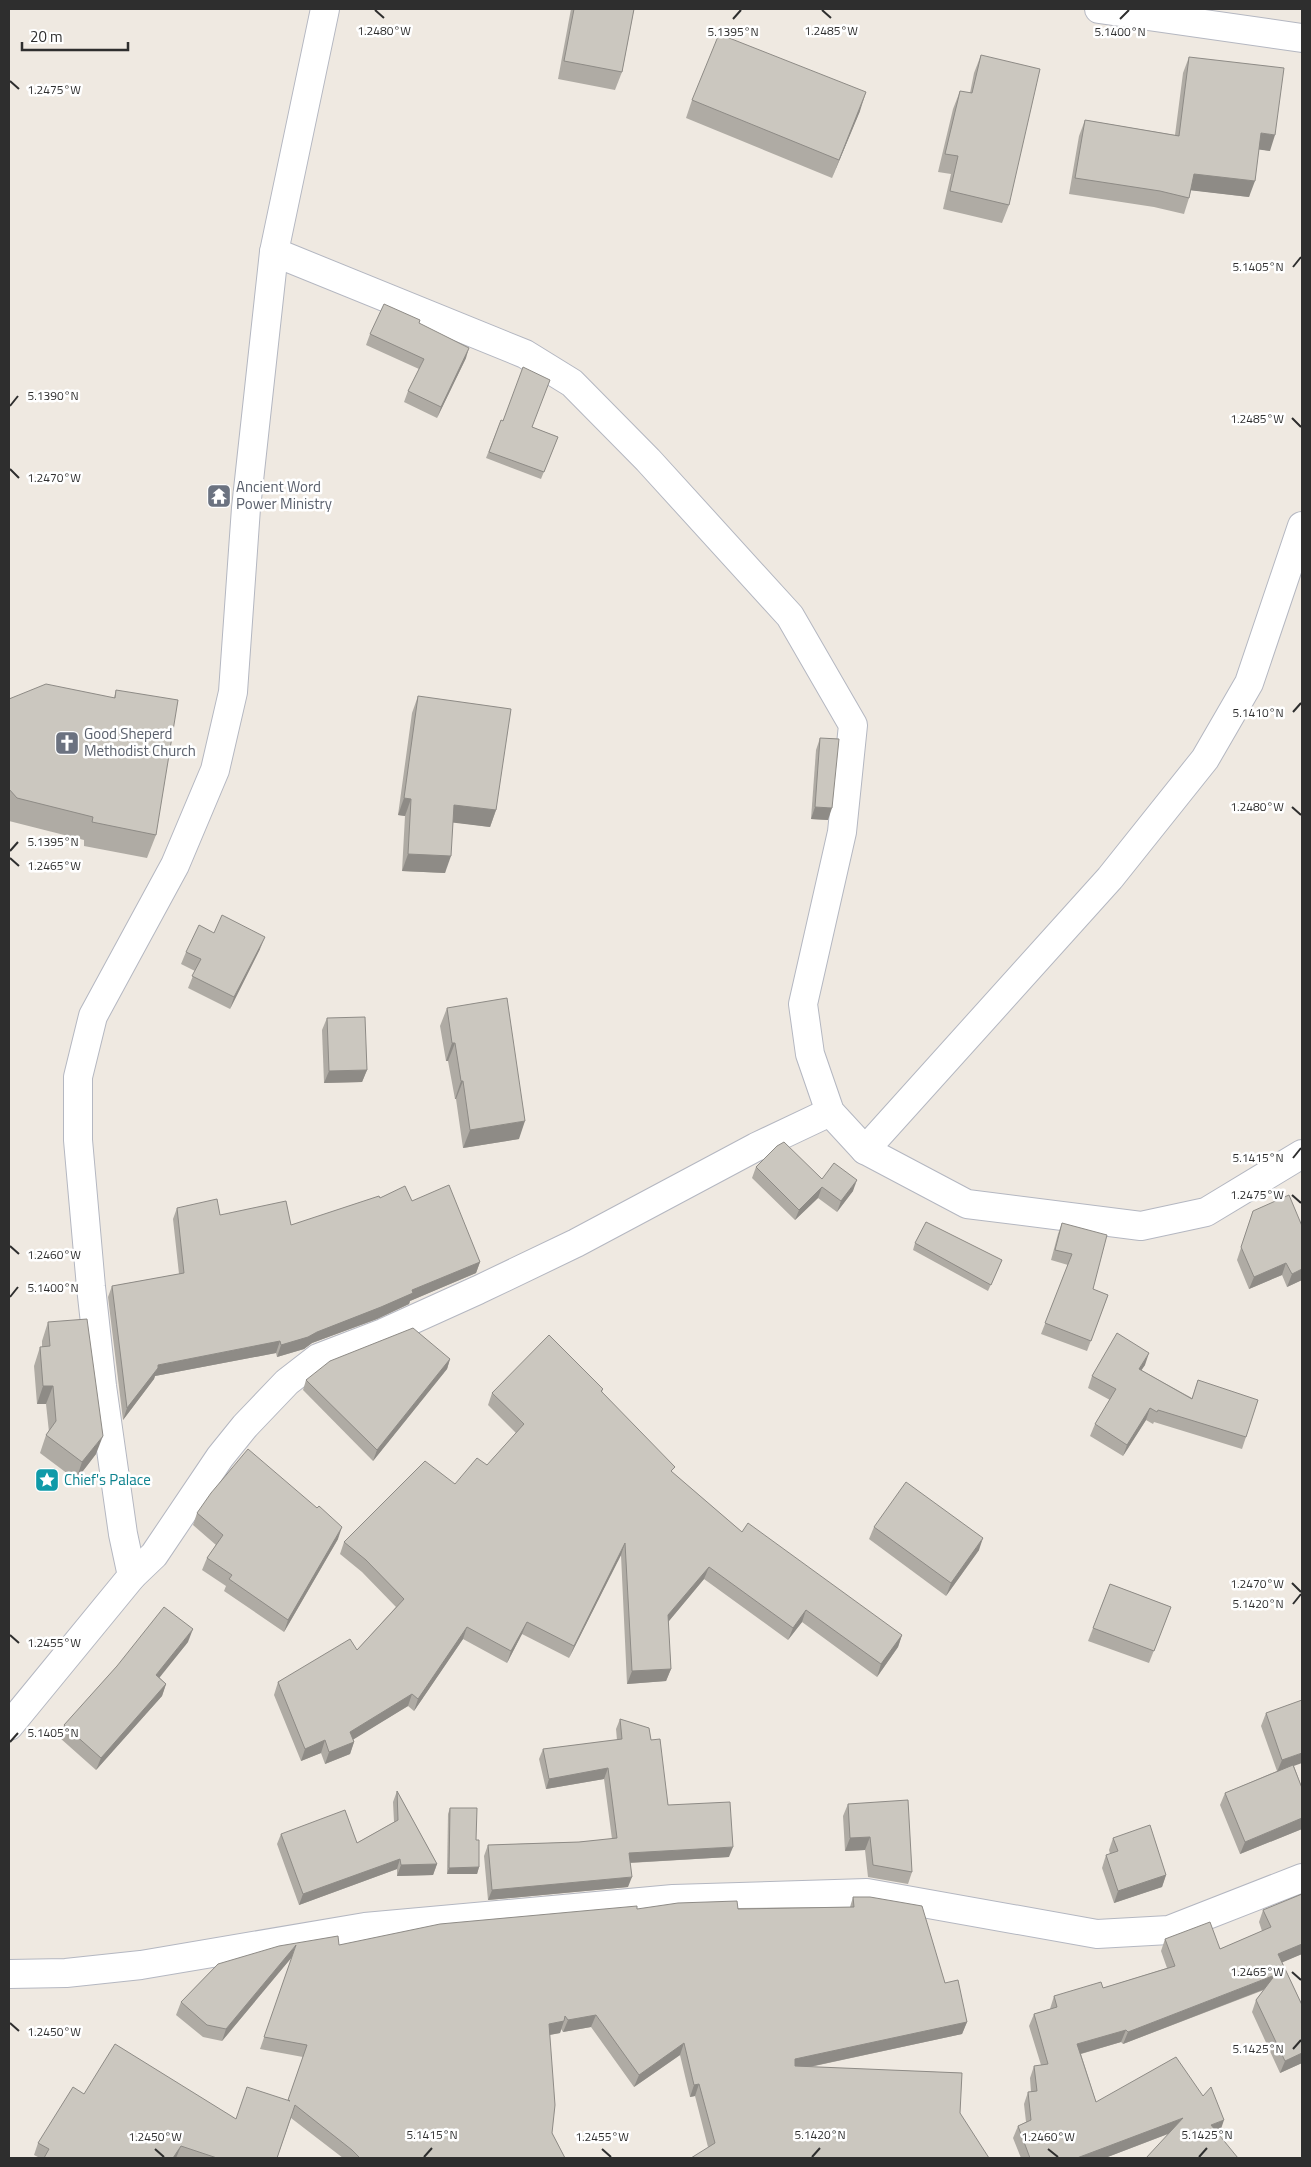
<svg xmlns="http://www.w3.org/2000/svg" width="1311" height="2167" font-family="'Titillium Web',sans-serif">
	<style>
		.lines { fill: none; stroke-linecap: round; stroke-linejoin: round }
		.minor-casing { stroke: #b4b7c1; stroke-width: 30 }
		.minor { stroke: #fff; stroke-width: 28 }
		.wall { fill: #afaba4 }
		.shaded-wall { fill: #8e8b86 }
		.building { fill: #cbc7bf; stroke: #8e8b86 }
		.ticks { fill: none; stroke: #2e2e2e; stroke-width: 2 }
		.labels { text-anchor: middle; stroke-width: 5; stroke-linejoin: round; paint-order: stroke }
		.worship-label { font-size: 15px; fill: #5b616d; stroke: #fff; text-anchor: start }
		.culture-label { font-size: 15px; fill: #0d838f; stroke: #fff; text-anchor: start }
		.ticks-label { font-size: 12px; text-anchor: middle; fill: #2e2e2e; stroke: #fff; stroke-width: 5; stroke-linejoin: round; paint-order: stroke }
	</style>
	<rect width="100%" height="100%" fill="#efe9e1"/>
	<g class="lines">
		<defs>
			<g id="minor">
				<polyline points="1099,9 1302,38"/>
				<polyline points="274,252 525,354 572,383 648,460 790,616 853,725 842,832 803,1004 810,1054 830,1112 865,1150 967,1204 1141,1226 1206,1212 1302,1154"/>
				<polyline points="865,1150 1110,878 1205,759 1249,683 1302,526"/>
				<polyline points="132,1576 154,1555 220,1457 245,1426 287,1382 318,1358 383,1333 478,1290 576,1243 756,1147 830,1112"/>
				<polyline points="9,1726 132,1576 123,1534 102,1386 91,1287 78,1140 78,1077 93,1016 175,865 215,770 233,692 246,508 274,252 325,9"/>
				<polyline points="9,1974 66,1973 141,1965 365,1927 673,1899 867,1893 1097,1934 1169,1930 1302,1878"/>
			</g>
		</defs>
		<use href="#minor" class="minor-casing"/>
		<use href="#minor" class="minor"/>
	</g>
	<g class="wall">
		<polygon points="571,9 634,9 622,72 615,90 558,79"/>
		<polygon points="981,55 1009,205 1002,223 943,209 951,174 938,172 953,109 960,91 970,93 974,73"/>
		<polygon points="1189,57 1270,151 1259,149 1249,197 1191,190 1189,198 1184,214 1154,207 1069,194 1079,136 1085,120 1175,135 1183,73"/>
		<polygon points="692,100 860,111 832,178 686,118"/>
		<polygon points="419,323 466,358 437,418 404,402 408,391 419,369 366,345 370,334"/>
		<polygon points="501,420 532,427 558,437 541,479 486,458"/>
		<polygon points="116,690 156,835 147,858 84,846 84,840 9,821 9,699 114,698"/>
		<polygon points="418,696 496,810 490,827 453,822 445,873 402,871 405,816 398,815 412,713"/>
		<polygon points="820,738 828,820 811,819 816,750"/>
		<polygon points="214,933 260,949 230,1009 188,988 195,971 181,964 186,952"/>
		<polygon points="447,1008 519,1139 463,1148 456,1099 455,1099 448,1061 446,1061 440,1026"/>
		<polygon points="327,1018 367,1070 362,1082 324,1083 322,1030"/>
		<polygon points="756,1167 822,1179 853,1191 837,1212 818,1198 795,1220 752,1178"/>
		<polygon points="380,1198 412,1201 480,1262 476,1273 410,1301 409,1304 377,1319 312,1343 304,1349 277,1357 276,1353 155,1376 154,1379 123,1420 108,1297 112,1286 179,1274 173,1219 177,1208 220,1215 291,1225"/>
		<polygon points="1253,1211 1302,1226 1302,1280 1287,1287 1282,1275 1249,1289 1237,1260"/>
		<polygon points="1062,1223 1093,1289 1108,1295 1087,1351 1041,1334 1068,1265 1051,1260 1058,1234"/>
		<polygon points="915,1243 1002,1260 988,1291 913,1250"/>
		<polygon points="48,1322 96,1454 76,1480 40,1453 46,1435 49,1432 46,1404 37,1404 34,1366 40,1347 42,1347 42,1341"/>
		<polygon points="450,1359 447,1369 373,1461 303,1390 306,1380"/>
		<polygon points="1145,1365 1141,1370 1192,1398 1198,1380 1246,1437 1242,1449 1154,1422 1153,1424 1146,1420 1123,1456 1090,1436 1095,1424 1110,1400 1088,1388 1092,1376"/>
		<polygon points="603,1389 602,1392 673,1473 742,1532 902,1635 898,1647 877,1677 802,1622 788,1640 704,1579 668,1622 671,1669 666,1681 627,1684 621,1555 569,1658 522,1634 507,1663 463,1639 414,1711 408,1706 353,1739 354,1742 350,1754 325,1764 321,1753 301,1761 274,1695 278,1682 357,1650 396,1607 362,1572 340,1554 344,1542 455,1484 487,1465 516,1433 488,1405 492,1393"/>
		<polygon points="197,1513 338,1539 284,1632 224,1591 226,1586 202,1570 207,1558 216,1545 193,1525"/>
		<polygon points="874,1527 979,1550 946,1596 869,1539"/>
		<polygon points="1110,1584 1171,1607 1149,1663 1088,1641"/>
		<polygon points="188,1642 159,1677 166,1684 162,1696 96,1770 60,1738 64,1725"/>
		<polygon points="1266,1713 1294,1766 1302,1788 1302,1829 1240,1854 1220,1805 1225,1793 1277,1771 1261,1726"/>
		<polygon points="620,1719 651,1740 668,1805 729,1857 630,1863 628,1887 488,1900 484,1856 488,1845 579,1842 612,1839 604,1779 546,1789 539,1759 543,1749 617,1740 616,1729"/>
		<polygon points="397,1791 437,1864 433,1875 397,1876 397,1869 299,1905 277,1844 281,1834 357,1843 394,1822 393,1802"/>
		<polygon points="848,1804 912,1872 908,1884 868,1877 865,1850 845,1851 843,1816"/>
		<polygon points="450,1808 476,1840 479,1867 477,1874 447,1874 448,1814"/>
		<polygon points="1113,1838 1166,1875 1162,1887 1114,1903 1102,1868 1106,1855 1110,1854 1109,1850"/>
		<polygon points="1302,1894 1302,1954 1282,1962 1302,2005 1302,2063 1280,2073 1252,2012 1256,2000 1264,1990 1123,2044 1121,2042 1081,2054 1096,2102 1220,2132 1218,2133 1168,2134 1105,2158 1021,2158 1013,2138 1018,2126 1026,2122 1024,2104 1028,2092 1031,2092 1030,2078 1034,2066 1041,2065 1029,2026 1034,2014 1050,2009 1054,1996 1103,1988 1167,1968 1161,1951 1165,1939 1220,1949 1262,1931 1259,1922 1263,1910"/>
		<polygon points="853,1897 945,1983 967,2022 962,2034 810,2067 962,2073 708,2147 695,2096 690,2097 680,2055 634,2087 591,2027 563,2032 561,2029 560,2033 549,2035 552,2133 565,2158 343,2158 291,2118 277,2158 40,2158 34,2155 38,2143 84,2094 235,2119 288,2101 303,2057 260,2049 292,1957 222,2041 203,2037 176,2015 181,2002 218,1964 339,1945 637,1909 850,1907"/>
	</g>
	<g class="shaded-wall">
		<polygon points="866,92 860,111 832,178 839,160"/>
		<polygon points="1261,133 1275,135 1270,151 1255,149"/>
		<polygon points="1194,174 1255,181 1249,197 1188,190"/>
		<polygon points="469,348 466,358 437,418 441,407"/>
		<polygon points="404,798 411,799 405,816 398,815"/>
		<polygon points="454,805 496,810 490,827 448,822"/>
		<polygon points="815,807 832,808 828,820 811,819"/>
		<polygon points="408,854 451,856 445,873 402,871"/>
		<polygon points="265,937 260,949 230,1009 234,997"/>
		<polygon points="452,1043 455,1043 448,1061 446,1061"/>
		<polygon points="367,1070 362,1082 324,1083 329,1071"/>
		<polygon points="461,1081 463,1081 456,1099 455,1099"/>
		<polygon points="525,1121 519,1139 463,1148 470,1130"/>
		<polygon points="857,1180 853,1191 837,1212 841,1201"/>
		<polygon points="822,1187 818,1198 795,1220 799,1210"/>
		<polygon points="480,1262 476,1273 410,1301 409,1304 377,1319 312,1343 304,1349 277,1357 281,1345 317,1332 412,1290"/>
		<polygon points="1286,1263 1282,1275 1249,1289 1254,1277"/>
		<polygon points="1302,1269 1302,1280 1287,1287 1292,1274"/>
		<polygon points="280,1341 276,1353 155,1376 154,1379 123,1420 127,1408 158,1365"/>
		<polygon points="1149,1353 1145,1365 1134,1381 1139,1369"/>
		<polygon points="450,1359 447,1369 373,1461 377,1450"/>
		<polygon points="43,1386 53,1386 46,1404 37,1404"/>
		<polygon points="1150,1408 1146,1420 1123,1456 1127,1445"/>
		<polygon points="103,1436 96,1454 76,1480 82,1462"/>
		<polygon points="342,1527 338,1539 284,1632 288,1620"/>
		<polygon points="983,1538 979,1550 946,1596 951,1583"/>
		<polygon points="625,1543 621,1555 569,1658 574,1646"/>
		<polygon points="709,1567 704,1579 664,1627 668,1615"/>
		<polygon points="806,1610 802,1622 788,1640 793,1628"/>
		<polygon points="527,1622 522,1634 507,1663 511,1651"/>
		<polygon points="467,1627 463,1639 414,1711 418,1699"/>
		<polygon points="193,1629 188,1642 152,1687 156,1675"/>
		<polygon points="902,1635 898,1647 877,1677 881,1664"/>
		<polygon points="671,1669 666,1681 627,1684 632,1671"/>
		<polygon points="166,1684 162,1696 96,1770 101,1758"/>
		<polygon points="412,1694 408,1706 346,1744 350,1732"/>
		<polygon points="325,1740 321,1753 301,1761 305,1749"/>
		<polygon points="354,1742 350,1754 325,1764 329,1752"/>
		<polygon points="1302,1753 1302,1763 1277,1772 1282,1760"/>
		<polygon points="608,1768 604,1779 546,1789 549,1779"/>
		<polygon points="1302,1818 1302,1829 1240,1854 1245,1842"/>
		<polygon points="870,1837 865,1850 845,1851 850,1838"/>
		<polygon points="733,1847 729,1857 625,1863 629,1853"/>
		<polygon points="400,1859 397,1869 299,1905 303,1894"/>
		<polygon points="437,1864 433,1875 397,1876 401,1865"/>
		<polygon points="479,1867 477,1874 447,1874 449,1868"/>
		<polygon points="1166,1875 1162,1887 1114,1903 1118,1891"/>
		<polygon points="632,1877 628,1887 488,1900 492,1890"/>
		<polygon points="1302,1944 1302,1954 1274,1966 1278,1954"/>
		<polygon points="296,1945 292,1957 222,2041 226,2029"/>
		<polygon points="1275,1975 1270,1987 1123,2044 1128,2032"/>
		<polygon points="596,2015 591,2027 563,2032 568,2020"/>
		<polygon points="564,2021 560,2033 544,2036 549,2024"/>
		<polygon points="967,2022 962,2034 790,2071 795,2059"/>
		<polygon points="1126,2030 1121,2042 1073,2056 1077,2044"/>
		<polygon points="684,2043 680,2055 634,2087 639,2075"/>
		<polygon points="1302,2053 1302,2063 1280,2073 1285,2061"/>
		<polygon points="699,2084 695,2096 690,2097 694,2085"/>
		<polygon points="1183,2118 1178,2130 1105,2158 1077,2158"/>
		<polygon points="1224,2120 1220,2132 1207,2137 1211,2125"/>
		<polygon points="181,2146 176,2158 173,2158"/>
	</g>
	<g class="building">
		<polygon points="574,9 634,9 622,72 564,61"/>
		<polygon points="719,34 866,92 839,160 692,100"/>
		<polygon points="981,55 1040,69 1009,205 950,191 958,156 945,154 960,91 972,93"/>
		<polygon points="1189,57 1284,68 1275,135 1261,133 1255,181 1194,174 1189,198 1160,191 1075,178 1085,120 1179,136"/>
		<polygon points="384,304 420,320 419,323 469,348 441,407 408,391 424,359 370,334"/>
		<polygon points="523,367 550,380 532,427 558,437 544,472 489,452 501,420 503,421"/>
		<polygon points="46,684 115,698 116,690 178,700 156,835 92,822 93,817 17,798 9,789 9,699"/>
		<polygon points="418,696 511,709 496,810 454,805 451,856 408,854 411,799 404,798"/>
		<polygon points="820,738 839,739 832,808 815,807"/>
		<polygon points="222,915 265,937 234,997 192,976 201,959 186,952 199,925 214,933"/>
		<polygon points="507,998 525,1121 470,1130 463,1081 461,1081 455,1043 452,1043 447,1008"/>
		<polygon points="365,1017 367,1070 329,1071 327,1018"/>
		<polygon points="784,1142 822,1179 834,1163 857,1180 841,1201 822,1187 799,1210 756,1167 777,1146"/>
		<polygon points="449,1185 480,1262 412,1290 413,1293 381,1307 317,1332 308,1337 281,1345 280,1341 158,1365 158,1368 127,1408 112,1286 184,1273 177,1208 217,1199 220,1215 286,1201 291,1225 379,1196 380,1198 405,1186 412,1201"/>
		<polygon points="1289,1195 1302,1226 1302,1269 1292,1274 1286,1263 1254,1277 1241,1247 1253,1211"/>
		<polygon points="926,1222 1002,1260 991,1285 915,1243"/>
		<polygon points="1062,1223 1107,1235 1093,1289 1108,1295 1091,1341 1045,1323 1072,1254 1055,1250"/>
		<polygon points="87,1319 103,1436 82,1462 46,1435 56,1421 53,1386 43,1386 40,1347 50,1346 48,1322"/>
		<polygon points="413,1328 450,1359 377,1450 306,1380 330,1361"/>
		<polygon points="1117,1333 1149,1353 1139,1369 1192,1399 1198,1380 1258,1400 1246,1437 1158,1410 1157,1412 1150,1408 1127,1445 1095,1424 1116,1389 1092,1376"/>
		<polygon points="549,1335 603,1389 601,1391 675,1467 671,1471 742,1532 748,1523 902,1635 881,1664 806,1610 793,1628 709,1567 668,1615 671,1669 632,1671 625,1543 574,1646 527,1622 511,1651 467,1627 418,1699 412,1694 350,1732 354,1742 329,1752 325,1740 305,1749 278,1682 350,1639 357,1650 404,1599 366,1560 344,1542 425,1461 455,1484 477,1458 487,1465 524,1424 492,1393"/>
		<polygon points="248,1449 317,1508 319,1506 342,1527 288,1620 229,1579 232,1575 207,1558 223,1535 197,1513 211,1493"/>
		<polygon points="906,1482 983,1538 951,1583 874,1527"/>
		<polygon points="1110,1584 1171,1607 1154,1651 1093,1628"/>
		<polygon points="164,1607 193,1629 156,1675 166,1684 101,1758 64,1725 117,1666"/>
		<polygon points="1302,1700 1302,1753 1282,1760 1266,1713"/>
		<polygon points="620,1719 649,1728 651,1740 660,1739 668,1805 730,1802 733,1847 629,1853 632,1877 492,1890 488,1845 579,1842 617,1838 608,1768 549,1779 543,1749 622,1739"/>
		<polygon points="1293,1765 1302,1788 1302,1818 1245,1842 1225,1793"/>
		<polygon points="397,1791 437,1864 401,1865 400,1859 303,1894 281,1834 345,1810 357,1843 398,1820"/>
		<polygon points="908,1800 912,1872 873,1865 870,1837 850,1838 848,1804"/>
		<polygon points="450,1808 477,1808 476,1840 479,1840 479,1867 449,1868"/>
		<polygon points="1150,1825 1166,1875 1118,1891 1106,1855 1118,1851 1113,1838"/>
		<polygon points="1302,1894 1302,1944 1278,1954 1302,2005 1302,2053 1285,2061 1256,2000 1275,1975 1128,2032 1126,2030 1077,2044 1096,2102 1176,2057 1203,2096 1211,2087 1224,2120 1211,2125 1238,2158 1146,2158 1183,2118 1077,2158 1030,2158 1018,2126 1031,2120 1028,2092 1037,2091 1034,2066 1048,2064 1034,2014 1057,2007 1054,1996 1101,1982 1103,1988 1175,1966 1165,1939 1210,1922 1220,1949 1271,1927 1263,1910"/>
		<polygon points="853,1897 870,1897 922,1906 945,1983 958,1980 967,2022 795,2059 795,2066 962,2073 960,2113 989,2158 691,2158 715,2143 699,2084 694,2085 684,2043 639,2075 596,2015 568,2020 565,2016 564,2021 549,2024 555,2105 552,2133 565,2158 360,2158 352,2150 295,2105 277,2158 217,2158 181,2146 173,2158 44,2158 49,2149 38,2143 73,2087 84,2094 115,2044 236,2119 247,2087 290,2101 288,2100 307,2045 264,2037 296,1945 226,2029 207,2025 181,2002 218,1964 279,1946 338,1936 339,1945 440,1924 637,1906 637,1909 678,1903 737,1901 738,1909 854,1907"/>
	</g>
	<path class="ticks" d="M375,10l9,8M822,10l9,8M733,19l8,-9M1120,19l9,-9M10,81l9,8M1293,267l8,-10M10,406l8,-10M1292,418l9,9M10,469l9,9M1293,712l8,-9M1292,807l9,8M10,851l8,-9M10,858l9,8M1293,1158l8,-10M1292,1195l9,8M10,1246l9,8M10,1297l8,-10M1292,1583l9,9M1293,1604l8,-10M10,1635l9,8M10,1742l8,-9M1292,1972l9,8M10,2023l9,8M1293,2049l8,-9M155,2149l9,8M602,2149l9,8M1048,2149l10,8M424,2157l8,-9M812,2157l8,-9M1199,2157l8,-9"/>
	<defs>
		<symbol id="temple-square" viewBox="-11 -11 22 22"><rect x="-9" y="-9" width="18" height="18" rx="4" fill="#6b7280" stroke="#fff"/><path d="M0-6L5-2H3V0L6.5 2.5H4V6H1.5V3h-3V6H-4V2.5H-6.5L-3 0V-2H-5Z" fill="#fff"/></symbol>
		<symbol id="church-square" viewBox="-11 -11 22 22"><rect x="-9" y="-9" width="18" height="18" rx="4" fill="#6b7280" stroke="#fff"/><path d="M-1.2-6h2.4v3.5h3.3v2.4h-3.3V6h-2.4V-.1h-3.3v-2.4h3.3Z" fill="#fff"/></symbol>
		<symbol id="sight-square" viewBox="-11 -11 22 22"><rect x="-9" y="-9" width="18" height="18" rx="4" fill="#0f9aa8" stroke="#fff"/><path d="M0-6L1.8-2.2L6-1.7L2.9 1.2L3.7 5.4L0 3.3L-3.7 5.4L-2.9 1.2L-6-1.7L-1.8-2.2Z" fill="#fff"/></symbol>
	</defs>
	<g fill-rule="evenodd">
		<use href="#temple-square" x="205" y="482" width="28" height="28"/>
		<use href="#church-square" x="53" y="729" width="28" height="28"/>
		<use href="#sight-square" x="33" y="1466" width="28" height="28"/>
	</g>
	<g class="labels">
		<g class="worship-label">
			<text x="236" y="492">Ancient Word<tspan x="236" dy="17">Power Ministry</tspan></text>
			<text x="84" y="739">Good Sheperd<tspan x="84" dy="17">Methodist Church</tspan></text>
		</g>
		<g class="culture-label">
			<text x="64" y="1485">Chief's Palace</text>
		</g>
	</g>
	<g class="ticks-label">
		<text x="384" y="35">1.2480°W</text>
		<text x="831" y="35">1.2485°W</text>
		<text x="733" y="36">5.1395°N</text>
		<text x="1120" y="36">5.1400°N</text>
		<text x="54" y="94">1.2475°W</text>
		<text x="1258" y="271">5.1405°N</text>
		<text x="53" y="400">5.1390°N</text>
		<text x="1257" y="423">1.2485°W</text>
		<text x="54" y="482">1.2470°W</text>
		<text x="1258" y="717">5.1410°N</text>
		<text x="1257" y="811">1.2480°W</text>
		<text x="53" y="846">5.1395°N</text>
		<text x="54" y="870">1.2465°W</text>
		<text x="1258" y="1162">5.1415°N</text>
		<text x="1257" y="1199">1.2475°W</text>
		<text x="54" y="1259">1.2460°W</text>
		<text x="53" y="1292">5.1400°N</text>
		<text x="1257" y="1588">1.2470°W</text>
		<text x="1258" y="1608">5.1420°N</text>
		<text x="54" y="1647">1.2455°W</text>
		<text x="53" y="1737">5.1405°N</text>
		<text x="1257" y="1976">1.2465°W</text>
		<text x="54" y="2036">1.2450°W</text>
		<text x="1258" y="2053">5.1425°N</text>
		<text x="432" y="2139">5.1415°N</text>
		<text x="820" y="2139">5.1420°N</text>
		<text x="1207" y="2139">5.1425°N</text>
		<text x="155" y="2141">1.2450°W</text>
		<text x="602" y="2141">1.2455°W</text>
		<text x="1048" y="2141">1.2460°W</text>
	</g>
	<rect width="1311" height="2167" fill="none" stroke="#2e2e2e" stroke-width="20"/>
	<path d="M22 42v8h106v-8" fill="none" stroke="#2e2e2e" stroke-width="2.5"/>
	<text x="30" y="42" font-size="15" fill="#2e2e2e" stroke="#ffffff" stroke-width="4" paint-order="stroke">20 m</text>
</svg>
